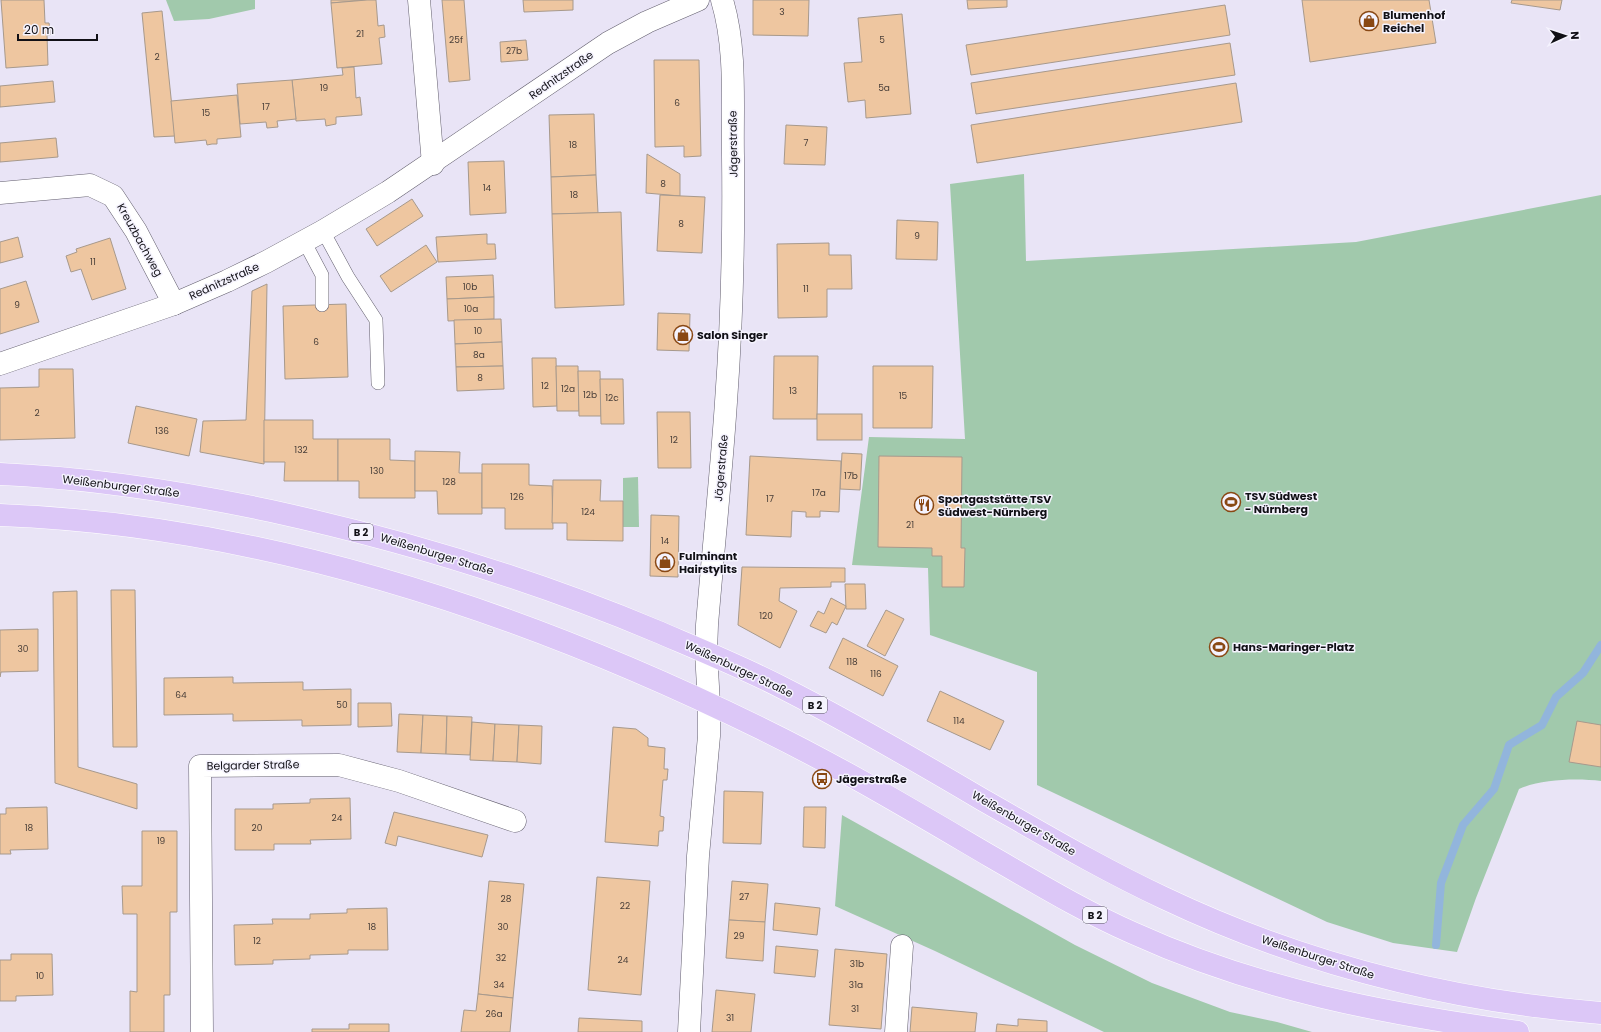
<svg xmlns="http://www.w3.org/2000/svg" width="1601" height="1032" font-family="Poppins,sans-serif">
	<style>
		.green { fill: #a1c9ac }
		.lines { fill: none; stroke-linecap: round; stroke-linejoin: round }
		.stream { stroke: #92b5dc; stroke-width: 8 }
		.building { fill: #eec6a0; stroke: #a7998c }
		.lane-casing { stroke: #625e6d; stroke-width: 14 }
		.street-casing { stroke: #625e6d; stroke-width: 23 }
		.secondary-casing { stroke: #625e6d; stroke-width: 23 }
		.primary-casing { stroke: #fff; stroke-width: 23 }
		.lane { stroke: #fff; stroke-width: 13 }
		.street { stroke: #fff; stroke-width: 22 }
		.secondary { stroke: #fff; stroke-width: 22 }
		.primary { stroke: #dcc7f7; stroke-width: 22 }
		.labels { text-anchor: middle; stroke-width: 3; stroke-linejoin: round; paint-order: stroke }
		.number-label { font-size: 9px; fill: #483e38 }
		.shield { fill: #f5f3fe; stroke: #55545c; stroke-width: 1 }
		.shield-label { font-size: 10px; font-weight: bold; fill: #111016 }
		.poi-label { font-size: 11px; font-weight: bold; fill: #111016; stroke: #f5f3fe; text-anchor: start }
		.street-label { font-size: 11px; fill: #111016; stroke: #f5f3fe }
	</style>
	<rect width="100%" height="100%" fill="#e9e4f6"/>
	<g class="green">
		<polygon points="166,0 255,0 255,9 209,19 174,21"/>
		<path d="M1024,174l2,87 330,-19 245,-47v586c-24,-3 -60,-2 -82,8l-43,109 -19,54 -64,-9 -66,-21 -290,-137v-113l-107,-37 -2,-67 -76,-3 17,-128 96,2 -15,-255z"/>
		<polygon points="638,477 639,527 623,527 623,478"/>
		<polygon points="842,815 1075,945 1152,983 1230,1012 1277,1022 1312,1032 1104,1032 935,951 835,906"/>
	</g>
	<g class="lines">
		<polyline class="stream" points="1436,945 1441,883 1463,825 1494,789 1509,745 1542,725 1556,697 1583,673 1601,645"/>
	</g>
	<g class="building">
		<polygon points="1,0 44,0 45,23 49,23 50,29 50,35 47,35 48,65 6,68"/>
		<polygon points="331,0 367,0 331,3"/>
		<polygon points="367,0 376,0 378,26 384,25 385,37 379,38 382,64 337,68 331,3"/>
		<polygon points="442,0 464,0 470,80 449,82"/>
		<polygon points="523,0 573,0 573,10 524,12"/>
		<polygon points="753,0 809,0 808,36 753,35"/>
		<polygon points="967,0 1007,0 1007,7 968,9"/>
		<polygon points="1302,0 1429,0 1436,43 1310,62"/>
		<polygon points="1512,0 1562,0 1560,10 1511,3"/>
		<polygon points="1225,5 1230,35 971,75 966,45"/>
		<polygon points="162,11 175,136 154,137 142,13"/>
		<polygon points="902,14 911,114 866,118 865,100 848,102 844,63 862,62 858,18"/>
		<polygon points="526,40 528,60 501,62 500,42"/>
		<polygon points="1230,43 1235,75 976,114 971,83"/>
		<polygon points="654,60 699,60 701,156 684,157 684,146 655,147"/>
		<polygon points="354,67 356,98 360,97 362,115 336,117 336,124 326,126 325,119 296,121 292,80 343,75 342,68"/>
		<polygon points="292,80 296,119 277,121 278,127 267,128 266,122 240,124 237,84"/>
		<polygon points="53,81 55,102 0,107 0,86"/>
		<polygon points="1236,83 1242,122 977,163 971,125"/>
		<polygon points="237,95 241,137 217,139 217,144 212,144 207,145 206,140 175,143 171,101"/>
		<polygon points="594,114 596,175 551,177 549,115"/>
		<polygon points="786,125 827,127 825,165 784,164"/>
		<polygon points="56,138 58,157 0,162 0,143"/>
		<polygon points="647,154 680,174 680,196 646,193"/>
		<polygon points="504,161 506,213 470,215 468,162"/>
		<polygon points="596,175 598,213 552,214 551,177"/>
		<polygon points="660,195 705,197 702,253 657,251"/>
		<polygon points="412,199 423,216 377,246 366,229"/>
		<polygon points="621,212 624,305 555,308 552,214"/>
		<polygon points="897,220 938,222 937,260 896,259"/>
		<polygon points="487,234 487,244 495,244 496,259 438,262 436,237"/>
		<polygon points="18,237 23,257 0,263 0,242"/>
		<polygon points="110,238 126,289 92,300 81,269 71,272 66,256 77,252 76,249"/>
		<polygon points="829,243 829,255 851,255 852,289 827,289 827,317 778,318 777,244"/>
		<polygon points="426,245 437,262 391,292 380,276"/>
		<polygon points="493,275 494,297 447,299 446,277"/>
		<polygon points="26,281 39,322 0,334 0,289"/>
		<polygon points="267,284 264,464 200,452 203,421 246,420 252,291"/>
		<polygon points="494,297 494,319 448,321 447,299"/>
		<polygon points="346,304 348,377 285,379 283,306"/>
		<polygon points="658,313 690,314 689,351 657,350"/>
		<polygon points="501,319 502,342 455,344 454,320"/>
		<polygon points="502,342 503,366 456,367 455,344"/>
		<polygon points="774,356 818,356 817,419 773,419"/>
		<polygon points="532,358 556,358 557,406 533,407"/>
		<polygon points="503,366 504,389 457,391 456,367"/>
		<polygon points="556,366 578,366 579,411 557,411"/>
		<polygon points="873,366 933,366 932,428 873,428"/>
		<polygon points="39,369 73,369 75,438 0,440 0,388 39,387"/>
		<polygon points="578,371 600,371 601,416 579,416"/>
		<polygon points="600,379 623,379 624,424 601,424"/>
		<polygon points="136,406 197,419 189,456 128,443"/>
		<polygon points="657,412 690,412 691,468 658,468"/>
		<rect x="817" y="414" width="45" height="26"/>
		<polygon points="264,420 313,420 313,439 338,439 338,481 284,481 285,462 264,462"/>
		<polygon points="338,439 390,439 390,460 415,461 415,498 359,498 359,481 338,481"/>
		<polygon points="415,451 460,452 459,473 482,473 482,514 438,514 437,491 415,491"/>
		<polygon points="842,453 862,454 860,490 840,489"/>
		<polygon points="750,456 841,461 839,512 820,511 820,517 806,517 806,512 792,511 791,537 746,535"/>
		<polygon points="879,456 962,457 961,548 965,548 964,587 942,587 942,556 932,556 932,548 878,547"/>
		<polygon points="482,464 529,464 529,485 552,486 553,529 505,529 505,508 482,508"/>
		<polygon points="553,480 601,480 600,501 623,501 623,541 567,540 567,523 552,523"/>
		<polygon points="651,515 679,516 678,577 650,576"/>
		<polygon points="742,567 845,568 845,582 831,582 831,587 780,588 779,601 797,611 780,648 738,625"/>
		<polygon points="845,584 865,584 866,609 846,609"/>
		<polygon points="111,590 135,590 137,747 113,747"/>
		<polygon points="77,591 78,767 137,784 137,809 55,783 53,592"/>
		<polygon points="831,598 846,606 837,625 832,622 826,633 810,626 818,611 824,614"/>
		<polygon points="886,610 904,619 885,656 867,646"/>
		<polygon points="38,629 38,671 1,672 0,677 0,630"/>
		<polygon points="843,638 898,666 883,696 829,668"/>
		<polygon points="233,677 233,683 303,682 303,690 351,689 351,725 302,726 302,720 233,721 233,714 164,715 164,678"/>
		<polygon points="940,691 1004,721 990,750 927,721"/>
		<polygon points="358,703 391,703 392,726 358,727"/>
		<polygon points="399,714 423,715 421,753 397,752"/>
		<polygon points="423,715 447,716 446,754 421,753"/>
		<polygon points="447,716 472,717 470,755 446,754"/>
		<polygon points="1577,721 1601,725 1601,767 1569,762"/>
		<polygon points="472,722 495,724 493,761 470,760"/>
		<polygon points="495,724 519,725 517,762 493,761"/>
		<polygon points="519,725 542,726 541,764 517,762"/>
		<polygon points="613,727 636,729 648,738 648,746 665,748 664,769 668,769 667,780 663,780 660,816 664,817 663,831 659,831 658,846 605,842"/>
		<polygon points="724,791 763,792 761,844 723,843"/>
		<polygon points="350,798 351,839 310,840 311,844 274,844 274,850 235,850 235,809 273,809 273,804 310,803 310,799"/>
		<polygon points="47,807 48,849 10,850 11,854 0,854 0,814 6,814 6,808"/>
		<polygon points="804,807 826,807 825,848 803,847"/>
		<polygon points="394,812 488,835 482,857 398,836 396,846 385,843"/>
		<polygon points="142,831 177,831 177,912 170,912 170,995 164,995 164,1032 130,1032 130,991 137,992 137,914 123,914 122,886 142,886"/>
		<polygon points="597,877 650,881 641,995 588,990"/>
		<polygon points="489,881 524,884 513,998 478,994"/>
		<polygon points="732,881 768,884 765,922 729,920"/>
		<polygon points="775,903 820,908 817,935 773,930"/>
		<polygon points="387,908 388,950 348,950 348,954 310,955 310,959 273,960 273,964 235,965 234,925 273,924 272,919 310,919 310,914 347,913 347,909"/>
		<polygon points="729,920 765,922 763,961 726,958"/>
		<polygon points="776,946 818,950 815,977 774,973"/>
		<polygon points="835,949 887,954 881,1029 829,1025"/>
		<polygon points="11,954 52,954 53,995 16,996 16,1001 0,1001 0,960 11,960"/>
		<polygon points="716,990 755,994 751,1032 712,1032"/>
		<polygon points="478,994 513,998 510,1032 461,1032 464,1010 476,1011"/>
		<polygon points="912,1007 977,1013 975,1032 910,1032"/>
		<polygon points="579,1018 642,1021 642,1032 578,1032"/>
		<polygon points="1018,1019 1047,1021 1047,1032 996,1032 997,1024 1018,1026"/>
		<polygon points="349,1024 389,1024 389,1032 312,1032 312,1029 349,1029"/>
	</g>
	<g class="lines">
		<defs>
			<g id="lane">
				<polyline points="323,231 348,277 376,320 378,383"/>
				<polyline points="304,241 322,275 322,305"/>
			</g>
			<g id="street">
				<polyline points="419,0 433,164"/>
				<polyline points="0,193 90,185 113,196 136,231 174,304"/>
				<polyline points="202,1032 200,766 339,765 399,781 515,821"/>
				<path d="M689,1032l9,-176 11,-120v-32l-3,-52 1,-27c6,-74 14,-148 19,-223 6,-82 8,-164 7,-246 -1,-51 4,-106 -11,-156"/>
				<polyline points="896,1032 902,946"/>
			</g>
			<polyline id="secondary" points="0,364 174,304 227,281 266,262 323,231 388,192 608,43 647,22 698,0"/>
			<g id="primary">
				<path d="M0,474c92,4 182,18 271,37 132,29 261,68 385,120 42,18 84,35 125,56 69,35 136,74 202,113 60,34 119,69 181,98 137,65 285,103 437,115"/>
				<path d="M0,515c265,10 526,98 762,214 78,38 153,83 228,127 47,27 93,55 143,77 123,56 252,81 385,99"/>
			</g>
		</defs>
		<use href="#lane" class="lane-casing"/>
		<use href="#street" class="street-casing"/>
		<use href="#secondary" class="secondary-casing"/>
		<use href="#primary" class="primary-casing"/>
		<use href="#lane" class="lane"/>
		<use href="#street" class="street"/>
		<use href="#secondary" class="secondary"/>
		<use href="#primary" class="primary"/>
	</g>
	<defs>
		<symbol id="shop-ring" viewBox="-11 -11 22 22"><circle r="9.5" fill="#f5f3fe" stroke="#894814" stroke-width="1.5"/><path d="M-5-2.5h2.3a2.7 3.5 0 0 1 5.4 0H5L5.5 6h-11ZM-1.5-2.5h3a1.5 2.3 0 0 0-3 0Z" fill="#894814"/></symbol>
		<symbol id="stadium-ring" viewBox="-11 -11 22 22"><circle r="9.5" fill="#f5f3fe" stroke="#894814" stroke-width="1.5"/><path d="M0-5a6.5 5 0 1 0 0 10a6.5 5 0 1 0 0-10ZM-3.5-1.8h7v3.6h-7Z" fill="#894814"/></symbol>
		<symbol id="restaurant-ring" viewBox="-11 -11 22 22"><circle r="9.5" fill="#f5f3fe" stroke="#894814" stroke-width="1.5"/><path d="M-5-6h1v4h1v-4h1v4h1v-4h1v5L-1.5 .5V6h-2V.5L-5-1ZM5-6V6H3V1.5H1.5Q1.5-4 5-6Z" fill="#894814"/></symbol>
		<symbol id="bus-ring" viewBox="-11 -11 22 22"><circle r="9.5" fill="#f5f3fe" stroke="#894814" stroke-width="1.5"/><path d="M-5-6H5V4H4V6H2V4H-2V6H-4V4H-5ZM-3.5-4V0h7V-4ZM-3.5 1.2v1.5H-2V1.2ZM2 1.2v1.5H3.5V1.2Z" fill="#894814"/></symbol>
	</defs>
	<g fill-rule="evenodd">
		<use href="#shop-ring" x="1358" y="10" width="22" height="22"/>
		<use href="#shop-ring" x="672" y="324" width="22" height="22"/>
		<use href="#stadium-ring" x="1220" y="491" width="22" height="22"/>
		<use href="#restaurant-ring" x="913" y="494" width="22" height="22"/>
		<use href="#shop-ring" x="654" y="551" width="22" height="22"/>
		<use href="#stadium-ring" x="1208" y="636" width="22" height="22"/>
		<use href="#bus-ring" x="811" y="768" width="22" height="22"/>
	</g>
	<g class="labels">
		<g class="number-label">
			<text x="782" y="15">3</text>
			<text x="360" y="37">21</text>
			<text x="456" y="43">25f</text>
			<text x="882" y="43">5</text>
			<text x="514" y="54">27b</text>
			<text x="157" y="60">2</text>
			<text x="324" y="91">19</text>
			<text x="884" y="91">5a</text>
			<text x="677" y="106">6</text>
			<text x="266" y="110">17</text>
			<text x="206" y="116">15</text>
			<text x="806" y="146">7</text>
			<text x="573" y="148">18</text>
			<text x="663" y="187">8</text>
			<text x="487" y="191">14</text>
			<text x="574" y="198">18</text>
			<text x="681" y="227">8</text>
			<text x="917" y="239">9</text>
			<text x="93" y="265">11</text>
			<text x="470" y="290">10b</text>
			<text x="806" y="292">11</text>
			<text x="17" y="308">9</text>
			<text x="471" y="312">10a</text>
			<text x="478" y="334">10</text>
			<text x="316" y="345">6</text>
			<text x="479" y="358">8a</text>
			<text x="480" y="381">8</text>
			<text x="545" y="389">12</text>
			<text x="568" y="392">12a</text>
			<text x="793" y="394">13</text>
			<text x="590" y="398">12b</text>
			<text x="903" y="399">15</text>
			<text x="612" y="401">12c</text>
			<text x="37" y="416">2</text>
			<text x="162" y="434">136</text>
			<text x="674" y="443">12</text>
			<text x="301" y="453">132</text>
			<text x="377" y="474">130</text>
			<text x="851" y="479">17b</text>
			<text x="449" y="485">128</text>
			<text x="819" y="496">17a</text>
			<text x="517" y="500">126</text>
			<text x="770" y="502">17</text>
			<text x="588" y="515">124</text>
			<text x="910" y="528">21</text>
			<text x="665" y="544">14</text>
			<text x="766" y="619">120</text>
			<text x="23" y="652">30</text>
			<text x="852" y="665">118</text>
			<text x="876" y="677">116</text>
			<text x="181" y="698">64</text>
			<text x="342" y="708">50</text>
			<text x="959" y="724">114</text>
			<text x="337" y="821">24</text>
			<text x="29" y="831">18</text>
			<text x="257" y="831">20</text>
			<text x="161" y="844">19</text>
			<text x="744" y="900">27</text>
			<text x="506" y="902">28</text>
			<text x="625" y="909">22</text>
			<text x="372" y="930">18</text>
			<text x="503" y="930">30</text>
			<text x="739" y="939">29</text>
			<text x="257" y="944">12</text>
			<text x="501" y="961">32</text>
			<text x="623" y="963">24</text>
			<text x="857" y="967">31b</text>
			<text x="40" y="979">10</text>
			<text x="499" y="988">34</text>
			<text x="856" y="988">31a</text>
			<text x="855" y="1012">31</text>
			<text x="494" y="1017">26a</text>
			<text x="730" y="1021">31</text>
		</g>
		<g class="shield">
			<rect x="349" y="524" width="24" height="16" rx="3"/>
			<rect x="803" y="697" width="24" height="16" rx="3"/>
			<rect x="1083" y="907" width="24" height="16" rx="3"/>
		</g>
		<g class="shield-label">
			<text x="361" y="536">B 2</text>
			<text x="815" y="709">B 2</text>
			<text x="1095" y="919">B 2</text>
		</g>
		<g class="poi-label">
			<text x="1383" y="19">Blumenhof<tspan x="1383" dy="13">Reichel</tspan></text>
			<text x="697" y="339">Salon Singer</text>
			<text x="1245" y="500">TSV Südwest<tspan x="1245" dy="13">- Nürnberg</tspan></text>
			<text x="938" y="503">Sportgaststätte TSV<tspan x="938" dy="13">Südwest-Nürnberg</tspan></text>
			<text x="679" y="560">Fulminant<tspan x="679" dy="13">Hairstylits</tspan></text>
			<text x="1233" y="651">Hans-Maringer-Platz</text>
			<text x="836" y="783">Jägerstraße</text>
		</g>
		<g class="street-label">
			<text transform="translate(561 75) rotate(-35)" y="4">Rednitzstraße</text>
			<text transform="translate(733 144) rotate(-91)" y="4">Jägerstraße</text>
			<text transform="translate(140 240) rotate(61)" y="4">Kreuzbachweg</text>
			<text transform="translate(224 281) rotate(-24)" y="4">Rednitzstraße</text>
			<text transform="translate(721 468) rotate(-85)" y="4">Jägerstraße</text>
			<text transform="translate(121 486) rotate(7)" y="4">Weißenburger Straße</text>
			<text transform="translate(437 554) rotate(17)" y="4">Weißenburger Straße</text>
			<text transform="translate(739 669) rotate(25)" y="4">Weißenburger Straße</text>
			<text transform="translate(253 765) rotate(-1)" y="4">Belgarder Straße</text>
			<text transform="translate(1024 823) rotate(30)" y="4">Weißenburger Straße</text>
			<text transform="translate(1318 957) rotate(18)" y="4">Weißenburger Straße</text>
		</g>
	</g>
	<g transform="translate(1565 36) rotate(87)" stroke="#f5f3fe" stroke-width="3" paint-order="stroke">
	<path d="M0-3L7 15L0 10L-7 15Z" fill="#111016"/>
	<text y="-6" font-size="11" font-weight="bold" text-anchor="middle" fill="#111016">N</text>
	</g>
	<path d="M18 34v6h79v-6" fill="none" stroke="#111016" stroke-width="2"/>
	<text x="24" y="34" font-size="12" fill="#111016" stroke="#f5f3fe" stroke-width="3" paint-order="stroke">20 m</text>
</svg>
